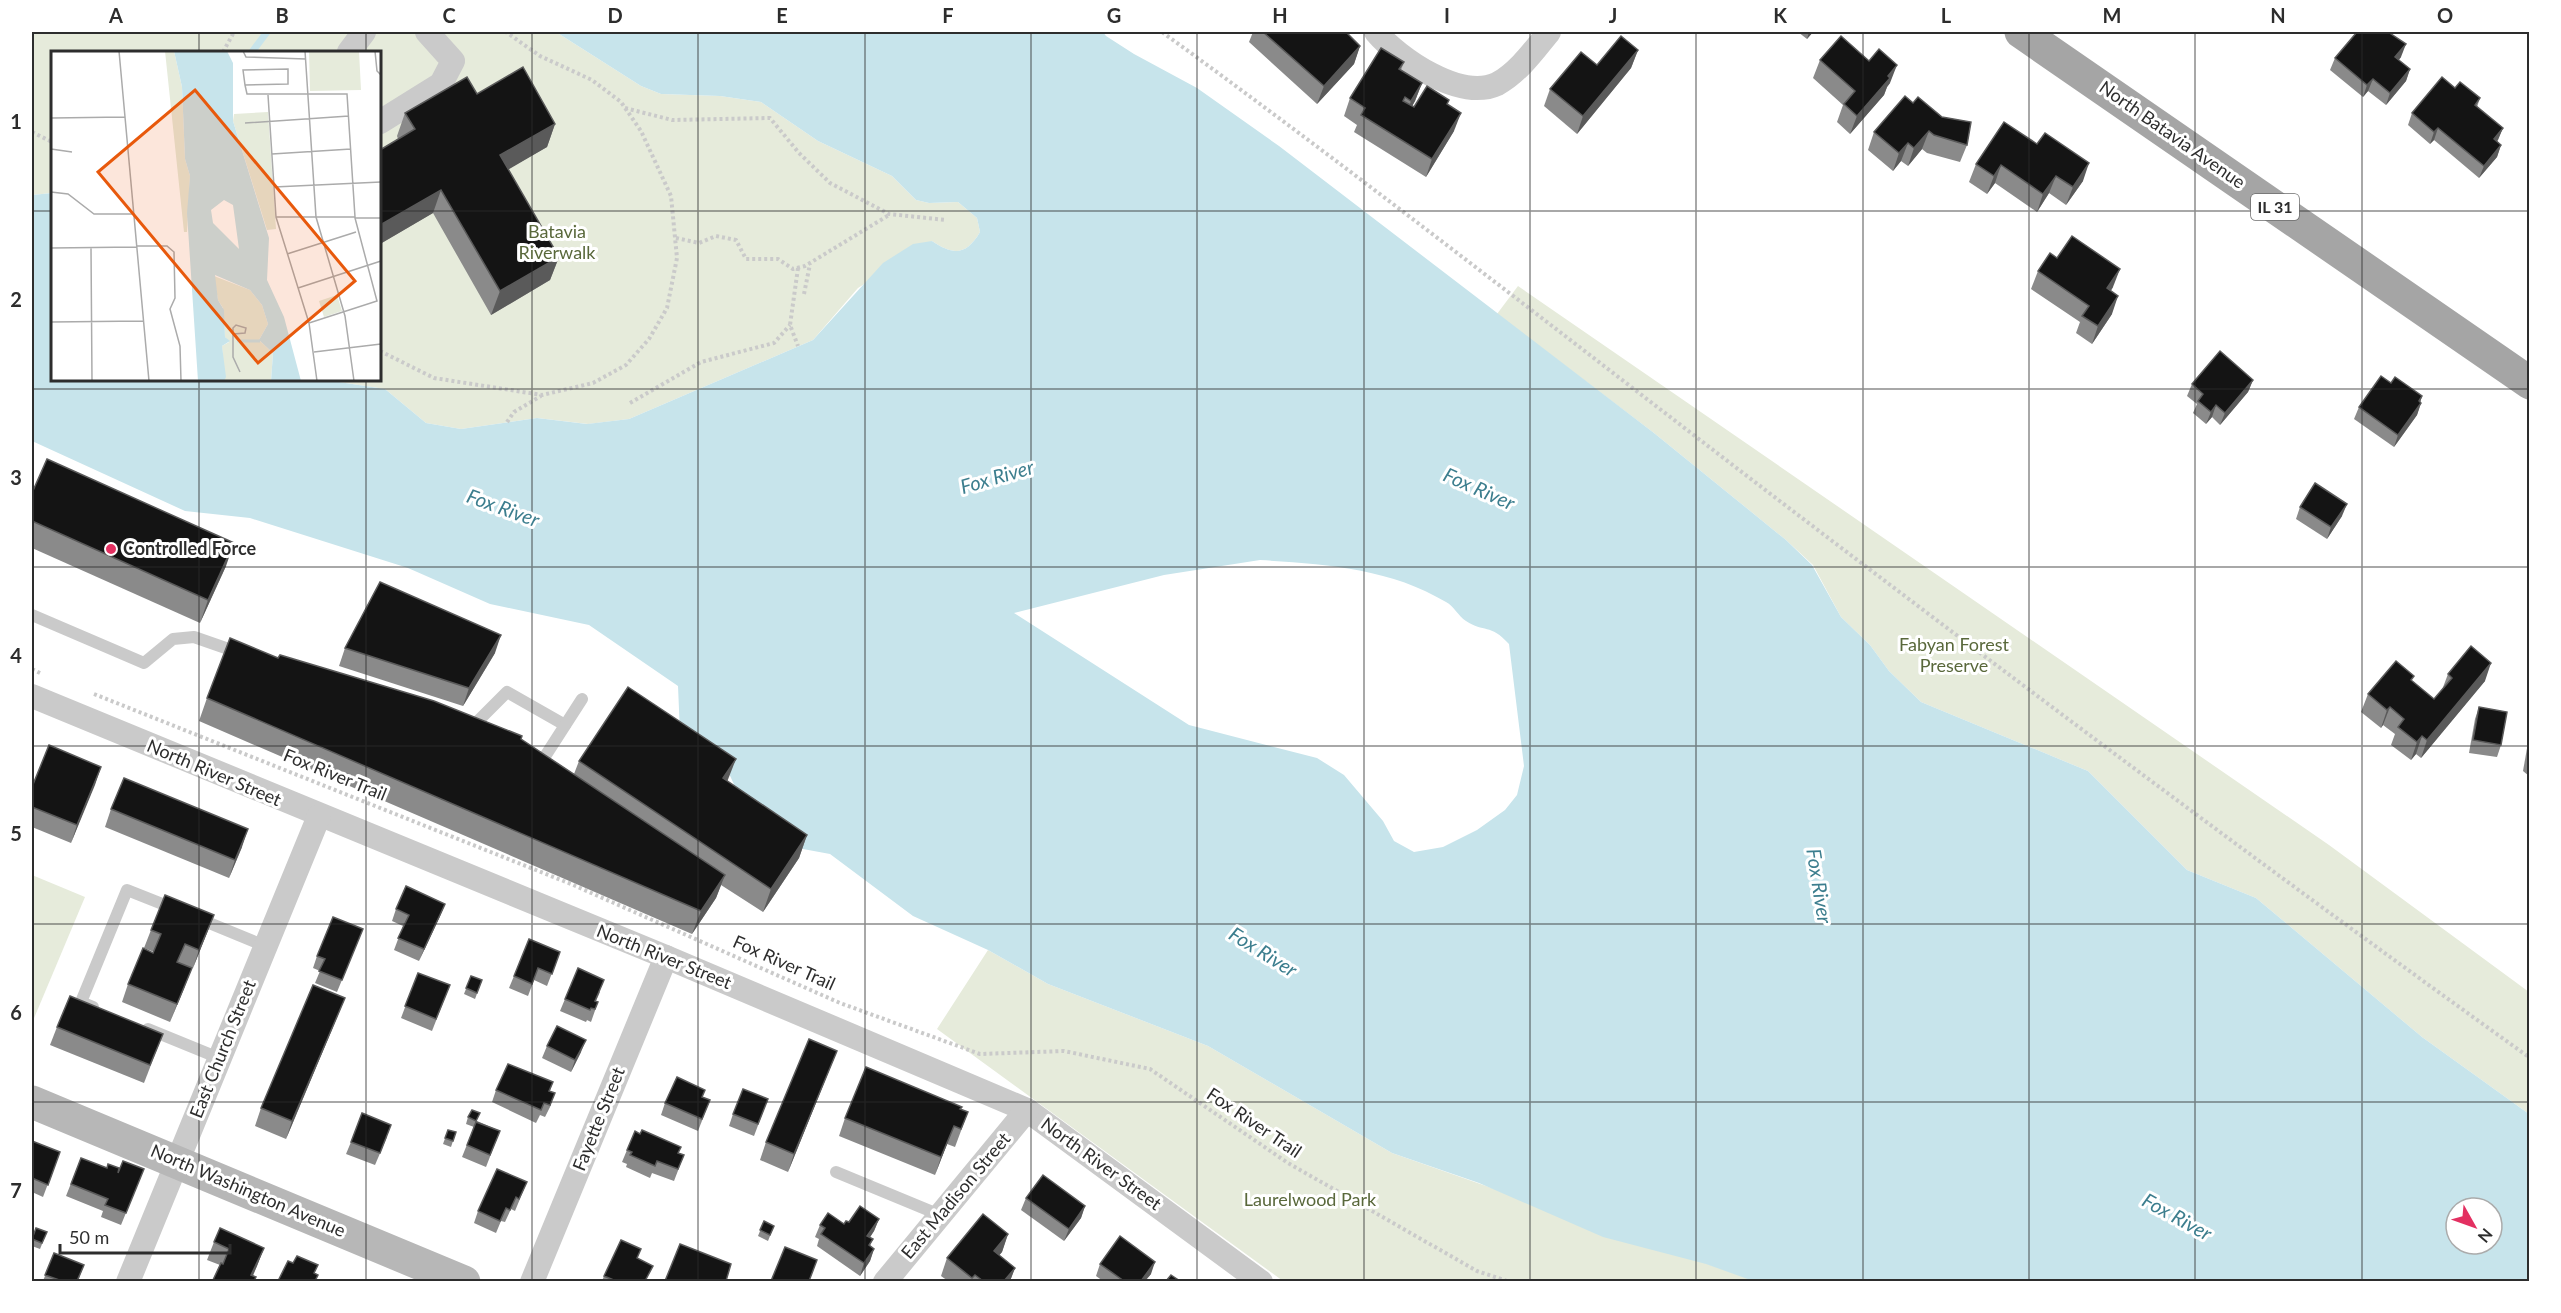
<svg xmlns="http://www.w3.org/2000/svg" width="2561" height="1313" font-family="Lato,sans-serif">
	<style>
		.green { fill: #e6ebdb }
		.water { fill: #c7e4eb; fill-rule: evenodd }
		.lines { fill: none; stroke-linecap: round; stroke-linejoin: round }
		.stream { stroke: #c7e4eb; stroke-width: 7 }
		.path { stroke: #cacaca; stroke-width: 4; stroke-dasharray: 3 3; stroke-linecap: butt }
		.service { stroke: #cacaca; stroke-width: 12 }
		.minor { stroke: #cacaca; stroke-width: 24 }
		.secondary { stroke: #b7b7b7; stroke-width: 33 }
		.primary { stroke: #a5a5a5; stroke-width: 33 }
		.wall { fill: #8a8a8a }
		.shaded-wall { fill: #5a5a5a }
		.building { fill: #141414; stroke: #5a5a5a; stroke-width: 1.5 }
		.grid { fill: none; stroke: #2d2d2d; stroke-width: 1.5; stroke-opacity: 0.55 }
		.poi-dot { fill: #e33061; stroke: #fff; stroke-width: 2 }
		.labels { text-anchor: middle; stroke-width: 6; stroke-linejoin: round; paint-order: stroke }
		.shield { fill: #fff; stroke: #6c6c6c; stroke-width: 1.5 }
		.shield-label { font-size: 16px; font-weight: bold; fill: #2d2d2d }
		.street-label { font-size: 18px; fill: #2d2d2d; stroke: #fff }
		.park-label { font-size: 18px; fill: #59683b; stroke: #fff }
		.poi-label { font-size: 18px; font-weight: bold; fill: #2d2d2d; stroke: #fff; text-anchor: start }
		.water-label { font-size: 20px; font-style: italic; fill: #3c7e8e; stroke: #fff }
		.inset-river { fill: none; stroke: #c7e4eb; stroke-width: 3 }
		.inset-road { fill: none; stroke: #ababab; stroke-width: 1.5 }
		.view { fill: #e8590c; fill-opacity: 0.15; stroke: #e8590c; stroke-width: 3 }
		.inset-edge { fill: none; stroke: #2d2d2d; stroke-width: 3 }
		.neatline { fill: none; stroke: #2d2d2d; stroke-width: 2 }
		.grid-label { font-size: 20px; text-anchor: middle; font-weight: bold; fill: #2d2d2d }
	</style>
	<rect width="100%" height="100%" fill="#fff"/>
	<g class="green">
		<path d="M32,32h524l85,54 20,8 59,2 41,6 57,39 74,35 24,24 13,3 29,-1 19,16 3,14c-14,24 -27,23 -48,9l-74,47 -45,52 -184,79 -41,5 -51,-6 -76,11 -35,-6 -41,-34 -59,-9h54v-328h-328v141l-20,2z"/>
		<polygon points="1518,286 2329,845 2529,992 2529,1114 2422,1037 2256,898 2187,870 2088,771 1921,702 1889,671 1870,645 1841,617 1813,565 1786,540 1654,433 1497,314"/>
		<polygon points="32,875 85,897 32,1023"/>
		<polygon points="988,950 1048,984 1208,1046 1392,1153 1756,1281 1283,1281 937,1029"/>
	</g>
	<path class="water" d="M556,32h547l3,4 28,18 63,34 82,58 375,287 132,107 26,25 29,52 29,28 19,26 32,31 167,69 99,99 69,28 166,139 107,77v167l-773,1 -50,-18 -103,-27 -124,-54 -87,-30 -184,-107 -160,-62 -60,-34 -75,-34 -83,-62 -27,-5 -60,-45 -17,-37 -46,-34 -2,-47 -89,-61 -99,-21 -82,-36 -158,-50 -65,-7 -153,-70v-246l20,-2v187h274l59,9 41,34 35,6 76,-11 50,6 42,-5 184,-79 70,-77 30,-19 19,-3c21,14 34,15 48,-9l-3,-14 -19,-16 -29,1 -13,-3 -24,-24 -74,-35 -57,-39 -41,-6 -59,-2 -20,-8zM1260,560c64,4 130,8 186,42 8,4 12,14 20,19 18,12 24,2 43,23l15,122 -7,29 -12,15 -28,20 -34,17 -29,5 -20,-11 -11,-20 -39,-46 -27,-17 -128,-33 -175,-112 150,-38zM2456,1208h36v36h-36z"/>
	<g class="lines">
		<polyline class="stream" points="252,52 267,32"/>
		<g class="path">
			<path d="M1162,32c204,148 402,304 602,457 253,193 508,384 766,569"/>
			<polyline points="223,52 234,32"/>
			<polyline points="625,108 672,120 770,118 799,153 830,183 889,214 946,220"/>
			<polyline points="32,132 52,142"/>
			<polyline points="676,238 699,243 716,236 736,240 746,259 778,259 793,269 805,266 889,215"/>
			<polyline points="798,268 790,325 798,346"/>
			<polyline points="804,294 810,264"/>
			<polyline points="380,351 434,378 542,395 593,383 626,365 649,339 667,308 677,258 671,196 641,131 621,102 592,80 540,56 506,32"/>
			<polyline points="630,403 701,362 774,343 790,325"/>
			<polyline points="507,422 514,412 541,396"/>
			<polyline points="32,669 40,673"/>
			<polyline points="94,694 571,884 840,1003 980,1054 1064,1051 1150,1069 1288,1163 1477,1271 1510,1282"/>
		</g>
		<g class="service">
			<polyline points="32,615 144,663 173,639 194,637 240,653"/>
			<polyline points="469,730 507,692 565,725"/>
			<polyline points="533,756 544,758 582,699"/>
			<polyline points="197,918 265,946"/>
			<polyline points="93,1007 81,1002 127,890 175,909"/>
			<polyline points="148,1029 219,1058"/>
			<polyline points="836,1172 940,1215"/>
		</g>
		<g class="minor">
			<path d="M1376,32c23,27 84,69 121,52 21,-11 38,-35 52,-52"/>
			<polyline points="349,52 364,32"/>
			<polyline points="380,122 441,84 453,61 427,32"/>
			<polyline points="32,696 666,957 1027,1110 1261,1282"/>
			<polyline points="128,1282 319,816"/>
			<polyline points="532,1282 666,957"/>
			<polyline points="885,1282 1027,1110"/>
		</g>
		<polyline class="secondary" points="32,1102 464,1282"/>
		<polyline class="primary" points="2021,32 2530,383"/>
	</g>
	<g class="wall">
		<polygon points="1253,32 1315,32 1316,33 1360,46 1354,64 1317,104 1249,42"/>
		<polygon points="1798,32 1813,32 1807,39"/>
		<polygon points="1638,50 1631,68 1577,134 1544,106 1550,89 1597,65"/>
		<polygon points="2401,57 2399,60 2410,69 2406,81 2386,105 2368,91 2363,97 2330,70 2335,58"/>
		<polygon points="1820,60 1890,83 1887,87 1884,95 1850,134 1837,122 1843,105 1813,78"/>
		<polygon points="1404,62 1401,70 1422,83 1415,101 1412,106 1414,107 1447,104 1454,131 1426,177 1354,132 1357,125 1344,116 1350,98"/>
		<polygon points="2455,88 2480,98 2477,107 2503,128 2497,141 2501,145 2497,157 2479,178 2434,140 2430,144 2408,125 2412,113"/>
		<polygon points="477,94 555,124 547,147 508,169 559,257 550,280 491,315 433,213 380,244 380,150 398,139 397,136 405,113"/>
		<polygon points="1905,96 1967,145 1960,162 1927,153 1922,149 1908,166 1901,161 1893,171 1868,150 1874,132"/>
		<polygon points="2004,122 2083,181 2066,205 2049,193 2037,212 1995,183 1987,194 1969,182 1976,164"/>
		<polygon points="2057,258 2113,287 2111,291 2112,314 2092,344 2076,333 2080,322 2031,289 2038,271"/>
		<polygon points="2253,380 2248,392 2220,425 2212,417 2206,424 2193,413 2197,404 2187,396 2192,384"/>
		<polygon points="2420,402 2421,403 2417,415 2394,447 2354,419 2359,407"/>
		<polygon points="32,493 226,566 200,623 32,548"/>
		<polygon points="2300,507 2342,516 2327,539 2296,519"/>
		<polygon points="345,648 495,653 463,706 339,666"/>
		<polygon points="278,658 521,739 574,774 579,761 727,781 807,835 799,858 763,912 721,885 716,898 692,934 199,721 207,698"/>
		<polygon points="2448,674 2485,681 2421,758 2416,754 2411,760 2391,745 2395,734 2383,725 2381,728 2361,712 2368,694 2412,681 2434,699 2442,690"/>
		<polygon points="2479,707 2501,745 2497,757 2469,753 2475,719"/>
		<polygon points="2529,737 2529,776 2523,771"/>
		<polygon points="101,767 71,843 32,827 32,787"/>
		<polygon points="111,809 242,847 229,878 105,827"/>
		<polygon points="445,904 440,916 419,961 394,950 403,926 392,921 396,909"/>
		<polygon points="214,915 193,968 178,963 185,986 170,1022 122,1002 128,984 154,952 144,948 151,930"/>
		<polygon points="363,929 337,992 315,983 320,971 313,968 317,956"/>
		<polygon points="560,952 547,986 534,980 528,996 509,988 514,976"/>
		<polygon points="418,973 450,985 432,1031 401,1018"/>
		<polygon points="471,976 482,980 475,999 464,994"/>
		<polygon points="600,992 596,1001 598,1002 591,1022 587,1020 586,1022 560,1011 565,999"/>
		<polygon points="338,1015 286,1139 255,1126 261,1108"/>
		<polygon points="57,1027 163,1034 144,1083 50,1045"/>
		<polygon points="547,1046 581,1052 571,1072 542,1058"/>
		<polygon points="837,1051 788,1172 760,1160 766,1142"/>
		<polygon points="553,1082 550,1091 551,1105 545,1117 540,1115 536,1123 492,1102 496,1090"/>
		<polygon points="768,1099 754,1136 729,1126 733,1114"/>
		<polygon points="710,1100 698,1131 661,1115 665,1103"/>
		<polygon points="961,1110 968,1112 955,1147 947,1144 935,1175 839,1136 845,1118"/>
		<polygon points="468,1117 500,1131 486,1167 462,1157 474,1127 466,1124"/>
		<polygon points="448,1130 456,1132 451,1147 443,1144"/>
		<polygon points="387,1137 375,1165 346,1154 351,1142"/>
		<polygon points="32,1141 60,1152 43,1197 32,1192"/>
		<polygon points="627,1150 679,1153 684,1155 674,1181 652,1173 650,1178 626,1167 627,1164 622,1162"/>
		<polygon points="81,1158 139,1181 121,1225 101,1217 103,1211 66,1196"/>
		<polygon points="527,1182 515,1211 511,1209 505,1222 501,1221 496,1233 474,1223 478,1211"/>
		<polygon points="1026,1198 1085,1206 1081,1218 1064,1241 1021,1210"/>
		<polygon points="879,1219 874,1231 870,1237 873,1239 870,1246 874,1249 870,1261 860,1276 817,1246 819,1239 815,1237 820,1225 844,1224 849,1222"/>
		<polygon points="764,1221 774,1226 768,1241 758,1236"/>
		<polygon points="36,1228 47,1232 40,1249 32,1246 32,1241"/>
		<polygon points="1008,1234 1002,1252 999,1255 1015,1268 1010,1281 948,1281 941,1276 947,1258"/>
		<polygon points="214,1242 264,1248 253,1276 254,1281 212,1281 220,1265 207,1260"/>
		<polygon points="54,1253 84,1265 78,1281 43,1281"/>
		<polygon points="1100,1264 1151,1274 1145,1281 1103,1281 1096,1276"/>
		<polygon points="604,1276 647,1281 602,1281"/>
	</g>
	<g class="shaded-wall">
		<polygon points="1809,32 1813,32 1807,39"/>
		<polygon points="2406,44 2401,57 2391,69 2395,57"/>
		<polygon points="1360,46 1354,64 1317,104 1324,86"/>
		<polygon points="1638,50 1631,68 1577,134 1583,116"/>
		<polygon points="1897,65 1890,83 1887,87 1884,95 1850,134 1857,116"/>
		<polygon points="2410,69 2406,81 2386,105 2390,93"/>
		<polygon points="2373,79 2368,91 2363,97 2367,85"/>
		<polygon points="1422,83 1415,101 1405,119 1411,101"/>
		<polygon points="1461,113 1454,131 1426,177 1432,159"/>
		<polygon points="555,124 547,147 492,179 500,155"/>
		<polygon points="2438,128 2434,140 2430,144 2434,132"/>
		<polygon points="2503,128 2498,140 2489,151 2494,139"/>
		<polygon points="1929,131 1922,149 1908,166 1914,148"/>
		<polygon points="1908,143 1901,161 1893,171 1899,153"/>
		<polygon points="2501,145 2497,157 2479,178 2484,166"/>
		<polygon points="2089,163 2083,181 2066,205 2073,187"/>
		<polygon points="2001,165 1995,183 1987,194 1994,176"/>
		<polygon points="2056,176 2049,193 2037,212 2043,194"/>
		<polygon points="441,190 433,213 380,244 380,230 382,224"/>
		<polygon points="559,257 550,280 491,315 500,291"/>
		<polygon points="2120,269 2113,287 2100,306 2107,288"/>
		<polygon points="2118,296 2112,314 2092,344 2098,326"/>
		<polygon points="2253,380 2248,392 2220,425 2225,413"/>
		<polygon points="2422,396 2419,407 2421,403 2417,415 2394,447 2398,435"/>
		<polygon points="2216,405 2212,417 2206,424 2211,412"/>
		<polygon points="2347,504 2342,516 2327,539 2331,527"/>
		<polygon points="234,543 226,566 200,623 208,600"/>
		<polygon points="501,635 495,653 463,706 469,688"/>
		<polygon points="2491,663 2485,681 2421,758 2427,740"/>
		<polygon points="2390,707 2383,725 2381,728 2387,710"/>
		<polygon points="2422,736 2416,754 2411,760 2417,742"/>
		<polygon points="736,759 727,782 723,778"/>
		<polygon points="101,767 95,785 71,843 77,825"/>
		<polygon points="248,829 242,847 229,878 235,860"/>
		<polygon points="807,835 799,858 763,912 771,889"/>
		<polygon points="725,875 716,898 692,934 701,911"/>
		<polygon points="445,904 440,916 419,961 424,949"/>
		<polygon points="214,915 207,933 193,968 199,950"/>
		<polygon points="192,968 185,986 170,1022 177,1004"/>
		<polygon points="345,998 338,1015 286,1139 292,1121"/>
		<polygon points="586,1040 581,1052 571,1072 575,1060"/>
		<polygon points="837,1051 830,1068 788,1172 794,1154"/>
		<polygon points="954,1126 947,1144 935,1175 941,1157"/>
		<polygon points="1085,1206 1081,1218 1064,1241 1069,1229"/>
		<polygon points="879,1219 874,1231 863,1248 867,1236"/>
		<polygon points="1008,1234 1002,1252 988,1269 994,1251"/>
		<polygon points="264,1248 257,1266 250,1281 251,1275"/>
		<polygon points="874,1249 870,1261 860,1276 864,1263"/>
		<polygon points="1155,1262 1151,1274 1145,1281 1141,1281"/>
		<polygon points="1015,1268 1010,1281 1004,1281"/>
	</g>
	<g class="building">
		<polygon points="1263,32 1314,32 1316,33 1317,32 1346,32 1360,46 1324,86"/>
		<polygon points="2357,32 2388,32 2406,44 2395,57 2410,69 2390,93 2373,79 2367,85 2335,58"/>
		<polygon points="1621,36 1638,50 1583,116 1550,89 1581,52 1597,65"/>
		<polygon points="1841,36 1869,61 1879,49 1897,65 1888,76 1890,78 1857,116 1844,104 1855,91 1820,60"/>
		<polygon points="1381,48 1404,62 1399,69 1422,83 1411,101 1405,97 1403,101 1414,107 1427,86 1449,100 1447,104 1461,113 1432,159 1361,115 1365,108 1350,98"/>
		<polygon points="523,67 555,124 500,155 559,257 500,291 441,190 382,224 380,220 380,150 415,129 405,113 467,77 477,94"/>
		<polygon points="2442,77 2455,88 2460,82 2480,98 2475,105 2503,128 2494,139 2501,145 2484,166 2438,128 2434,132 2412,113"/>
		<polygon points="1905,96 1913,103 1918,97 1942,117 1971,122 1967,145 1934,135 1929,131 1914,148 1908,143 1899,153 1874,132"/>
		<polygon points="2004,122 2037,144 2045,133 2089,163 2073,187 2056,176 2043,194 2001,165 1994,176 1976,164"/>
		<polygon points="2072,236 2120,269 2107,288 2118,296 2098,326 2082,316 2089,306 2038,271 2050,253 2057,258"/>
		<polygon points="2220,351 2253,380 2225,413 2216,405 2211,412 2198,401 2203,394 2192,384"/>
		<polygon points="2381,376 2391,383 2395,377 2422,396 2419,401 2421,403 2398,435 2359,407"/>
		<polygon points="47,459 234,543 208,600 32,521 32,493"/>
		<polygon points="2315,483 2347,504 2331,527 2300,507"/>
		<polygon points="380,582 501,635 469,688 345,648"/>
		<polygon points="230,638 278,658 280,655 434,701 522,736 521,739 725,875 701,911 207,698"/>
		<polygon points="2471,646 2491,663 2427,740 2422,736 2417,742 2398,727 2404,719 2390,707 2387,710 2368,694 2396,661 2414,676 2411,680 2434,699 2452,678 2448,674"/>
		<polygon points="628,687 736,759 723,778 807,835 771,889 579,761"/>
		<polygon points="2479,707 2507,712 2501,745 2473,740"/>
		<polygon points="49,745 101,767 77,825 32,807 32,787"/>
		<polygon points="124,778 248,829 235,860 111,809"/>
		<polygon points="406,886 445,904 424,949 398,938 409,915 396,909"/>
		<polygon points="165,895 214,915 199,950 185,944 177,962 192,968 177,1004 128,984 143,948 153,953 161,934 151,930"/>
		<polygon points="333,917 363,929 342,980 319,971 325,959 317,956"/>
		<polygon points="529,939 560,952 552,974 538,968 532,984 514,976"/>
		<polygon points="578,968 604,980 595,1001 598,1002 595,1009 591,1008 590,1010 565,999"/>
		<polygon points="418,973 450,985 436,1019 405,1006"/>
		<polygon points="471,976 482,980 477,993 466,988"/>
		<polygon points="313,985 345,998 292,1121 261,1108"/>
		<polygon points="70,996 163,1034 150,1065 57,1027"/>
		<polygon points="557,1026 586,1040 575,1060 547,1046"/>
		<polygon points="809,1039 837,1051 794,1154 766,1142"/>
		<polygon points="508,1064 553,1082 549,1091 555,1093 550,1105 544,1103 541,1110 496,1090"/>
		<polygon points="866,1067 962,1107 960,1109 968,1112 961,1129 954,1126 941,1157 845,1118"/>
		<polygon points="677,1077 705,1090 702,1097 710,1100 702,1119 665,1103"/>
		<polygon points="743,1089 768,1099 758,1124 733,1114"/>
		<polygon points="472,1110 480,1113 476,1121 468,1117"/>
		<polygon points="362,1113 391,1125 380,1153 351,1142"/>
		<polygon points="476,1122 500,1131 490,1155 467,1145"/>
		<polygon points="448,1130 456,1132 453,1141 445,1138"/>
		<polygon points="642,1130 681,1147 678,1153 684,1155 678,1169 657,1161 655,1166 630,1155 632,1152 627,1150 635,1131 640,1134"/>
		<polygon points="32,1141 60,1152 48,1185 32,1178"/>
		<polygon points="81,1158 107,1168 108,1164 119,1168 118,1173 123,1161 144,1169 126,1213 105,1205 108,1199 71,1184"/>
		<polygon points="497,1169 527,1182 519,1199 516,1197 510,1210 506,1208 500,1221 478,1211"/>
		<polygon points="1043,1175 1085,1206 1069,1229 1026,1198"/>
		<polygon points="860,1206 879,1219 867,1236 873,1239 869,1245 874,1249 864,1263 821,1234 825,1228 820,1225 828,1213 844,1224 846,1221 849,1222"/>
		<polygon points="983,1214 1008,1234 994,1251 1015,1268 1004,1281 983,1281 975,1275 972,1278 947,1258"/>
		<polygon points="764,1221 774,1226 770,1235 760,1230"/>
		<polygon points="36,1228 47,1232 42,1243 32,1239"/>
		<polygon points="220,1228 264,1248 251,1275 256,1277 254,1281 216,1281 213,1280 221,1263 223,1264 229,1249 214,1242"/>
		<polygon points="1120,1236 1155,1262 1141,1281 1124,1281 1100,1264"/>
		<polygon points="621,1240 641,1249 637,1258 653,1266 645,1281 616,1281 604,1276"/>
		<polygon points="680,1244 731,1264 726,1281 665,1281"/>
		<polygon points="785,1247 817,1260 809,1281 771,1281"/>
		<polygon points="54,1253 84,1265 77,1281 73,1280 73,1281 62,1281 45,1275"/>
		<polygon points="297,1256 318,1265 314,1273 318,1275 315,1281 278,1281 288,1261 293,1263"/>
		<polygon points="1171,1275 1180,1281 1166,1281"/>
	</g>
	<path class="grid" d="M199,32v20M366,32v20M532,32v1250M698,32v1250M865,32v1250M1031,32v1250M1197,32v1250M1364,32v1250M1530,32v1250M1696,32v1250M1863,32v1250M2029,32v1250M2195,32v1250M2362,32v1250M32,211h20M380,211h2150M199,380v902M366,380v902M32,389h2498M32,567h2498M32,746h2498M32,924h2498M32,1102h2498"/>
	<circle class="poi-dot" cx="111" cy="549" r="6"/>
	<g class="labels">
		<rect class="shield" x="2251" y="194" width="48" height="26" rx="4.5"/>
		<g class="shield-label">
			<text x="2275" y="213">IL 31</text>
		</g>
		<g class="street-label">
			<text transform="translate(2172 135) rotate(35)" y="6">North Batavia Avenue</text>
			<text transform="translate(214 773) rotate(23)" y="6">North River Street</text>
			<text transform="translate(335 775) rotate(22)" y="6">Fox River Trail</text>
			<text transform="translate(664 957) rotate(22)" y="6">North River Street</text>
			<text transform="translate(784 963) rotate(24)" y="6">Fox River Trail</text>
			<text transform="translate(223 1049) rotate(-68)" y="6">East Church Street</text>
			<text transform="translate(599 1119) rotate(-68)" y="6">Fayette Street</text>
			<text transform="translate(1254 1123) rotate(34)" y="6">Fox River Trail</text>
			<text transform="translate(1101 1164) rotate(36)" y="6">North River Street</text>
			<text transform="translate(248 1191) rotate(23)" y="6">North Washington Avenue</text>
			<text transform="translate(956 1196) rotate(-50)" y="6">East Madison Street</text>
		</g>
		<g class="park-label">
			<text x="557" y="238">Batavia<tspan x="557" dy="21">Riverwalk</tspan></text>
			<text x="1954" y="651">Fabyan Forest<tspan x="1954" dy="21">Preserve</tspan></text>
			<text x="1310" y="1206">Laurelwood Park</text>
		</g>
		<g class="poi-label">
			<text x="123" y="555">Controlled Force</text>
		</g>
		<g class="water-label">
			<text transform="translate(997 477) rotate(-16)" y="7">Fox River</text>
			<text transform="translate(1479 489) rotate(24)" y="7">Fox River</text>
			<text transform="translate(503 508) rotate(20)" y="7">Fox River</text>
			<text transform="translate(1819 886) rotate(81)" y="7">Fox River</text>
			<text transform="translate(1263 952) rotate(32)" y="7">Fox River</text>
			<text transform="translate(2177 1217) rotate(29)" y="7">Fox River</text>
		</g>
	</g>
	<g transform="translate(51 51)">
		<rect width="330" height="330" fill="#fff"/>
		<path d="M114,0h9l8,36 3,72 5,17 -3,56h-3zM258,0h50l2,39 -51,1zM217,61l8,117 -9,1 -34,-109 1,-7zM163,225l36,14 12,15 6,19 -9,16 14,13 -2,28h-47l-2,-35 7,-4 -4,-5 -2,-29 -5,-8zM286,244l5,16 -18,6 -5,-16z" fill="#e6ebdb"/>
		<path d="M123,0h53l6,12v58l36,117 -2,42 17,37 17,64h-30l2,-28 -14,-13 9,-16 -6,-19 -12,-15 -35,-15 3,25 6,10 1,27 5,4 -8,5 4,31 -2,4h-26l-11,-168 3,-37 -5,-17 -3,-72zM173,149l9,5 6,44 -26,-26 -2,-13z" fill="#c7e4eb" fill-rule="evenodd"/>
		<path class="inset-river" d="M186,290h23"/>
		<path class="inset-road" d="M68,0l30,330M192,0l3,6 60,2M254,0l11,166 29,99 9,65M324,0l2,20 4,4M194,34l43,-1v-15l-45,1 2,15 2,9h100l8,123h-79M217,44l8,122 33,106 8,58M1,67l73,-1M194,72l104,-7M0,98l21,3M221,103l79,-5M223,136l107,-5M0,141l17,2 26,20h40M86,195h30l7,6 1,46 -5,11 10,37 1,35M0,197l86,-1M40,197l1,133M236,203l69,-22M247,237l83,-27M0,271l92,-1M258,272l68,-22 -22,-83h26M182,283l12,-1 1,-5 -10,-3 -3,3v29l7,15M263,301l67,-8"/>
		<path class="view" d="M144,39l160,191 -97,82 -160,-191z"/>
		<rect width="330" height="330" class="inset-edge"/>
	</g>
	<rect width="2561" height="1313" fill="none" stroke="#ffffff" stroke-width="66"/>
	<g transform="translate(2474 1226) rotate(130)"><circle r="28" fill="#ffffff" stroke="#ababab" stroke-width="1.5"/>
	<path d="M0-4.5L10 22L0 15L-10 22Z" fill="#e33061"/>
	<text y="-9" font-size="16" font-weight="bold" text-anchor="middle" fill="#2d2d2d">N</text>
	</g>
	<path d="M60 1244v9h170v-9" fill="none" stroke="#2d2d2d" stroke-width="3"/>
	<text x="69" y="1244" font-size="18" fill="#2d2d2d" stroke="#ffffff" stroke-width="4.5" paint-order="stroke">50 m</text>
	<rect x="33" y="33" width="2495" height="1247" class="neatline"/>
	<g class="grid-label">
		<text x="116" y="23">A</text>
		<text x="282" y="23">B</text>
		<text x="449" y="23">C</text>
		<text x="615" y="23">D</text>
		<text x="782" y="23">E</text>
		<text x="948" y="23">F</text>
		<text x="1114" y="23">G</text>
		<text x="1280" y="23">H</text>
		<text x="1447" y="23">I</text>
		<text x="1613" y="23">J</text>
		<text x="1780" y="23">K</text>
		<text x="1946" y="23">L</text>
		<text x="2112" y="23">M</text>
		<text x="2278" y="23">N</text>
		<text x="2445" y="23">O</text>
		<text x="16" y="129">1</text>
		<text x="16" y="307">2</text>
		<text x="16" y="485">3</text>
		<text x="16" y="663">4</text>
		<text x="16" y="841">5</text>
		<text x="16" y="1020">6</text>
		<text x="16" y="1198">7</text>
	</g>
</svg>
